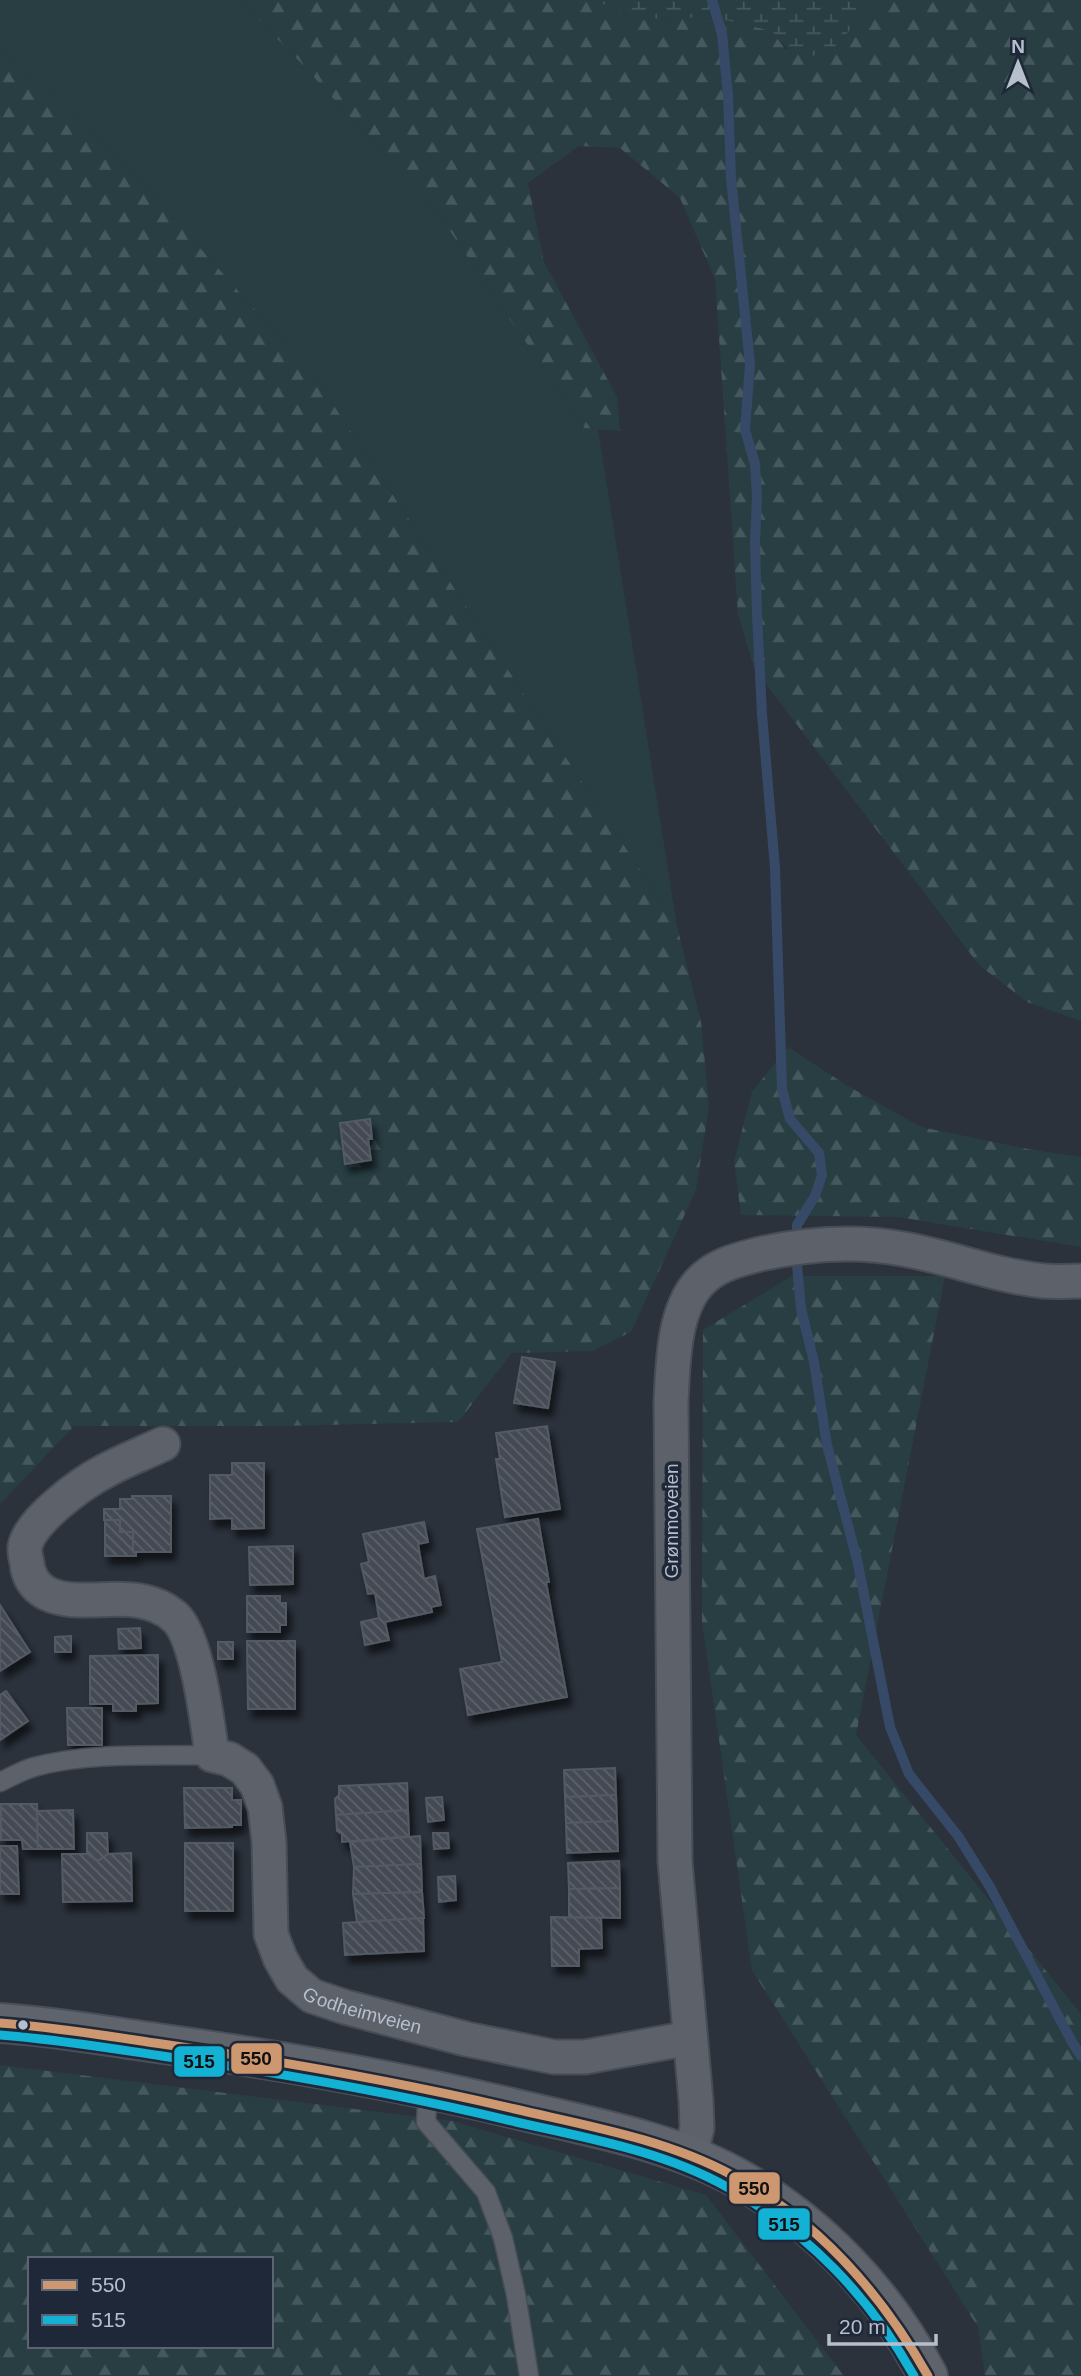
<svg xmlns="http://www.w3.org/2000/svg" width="1081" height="2376" font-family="Helvetica,sans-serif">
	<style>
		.grass { fill: #283e43 }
		.forest { fill: url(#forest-firs); fill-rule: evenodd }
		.wetland { fill: url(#wetland-marsh) }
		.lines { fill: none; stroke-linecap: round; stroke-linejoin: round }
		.stream { stroke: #364a67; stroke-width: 10 }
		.building { fill: url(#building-back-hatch); stroke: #535a63; stroke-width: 2; filter: url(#shadow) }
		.lane-casing { stroke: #484d54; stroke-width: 21 }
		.street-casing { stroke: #484d54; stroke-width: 37 }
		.primary-casing { stroke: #494f59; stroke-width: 42 }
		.lane { stroke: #5c616a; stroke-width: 18 }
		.street { stroke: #5c616a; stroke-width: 33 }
		.primary { stroke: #5f636b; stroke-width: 38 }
		.bus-1-casing { stroke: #1e2838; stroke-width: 14 }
		.bus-2-casing { stroke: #1e2838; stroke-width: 14 }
		.bus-1 { stroke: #cd976f; stroke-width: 9 }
		.bus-2 { stroke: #13b2d5; stroke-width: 9 }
		.bus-dot { fill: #b6bfcc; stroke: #1e2838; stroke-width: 2.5 }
		.labels { text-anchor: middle; stroke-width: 7; stroke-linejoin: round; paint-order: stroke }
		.street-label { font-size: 19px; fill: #b6bfcc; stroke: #1e2838 }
		.line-badge { stroke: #1e2838; stroke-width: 2.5 }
		.pale-badge-label { font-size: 19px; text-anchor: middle; font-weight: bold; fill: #111 }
	</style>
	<defs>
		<pattern id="forest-firs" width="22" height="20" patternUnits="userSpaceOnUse" patternTransform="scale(1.75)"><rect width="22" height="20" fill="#283e43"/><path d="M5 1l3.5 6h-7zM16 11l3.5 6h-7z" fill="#45585d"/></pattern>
		<pattern id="wetland-marsh" width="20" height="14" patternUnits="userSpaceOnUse" patternTransform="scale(1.75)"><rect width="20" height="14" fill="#283e43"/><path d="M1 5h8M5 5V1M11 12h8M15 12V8" fill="none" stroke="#45585d"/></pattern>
		<pattern id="building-back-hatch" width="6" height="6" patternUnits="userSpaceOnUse" patternTransform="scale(1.75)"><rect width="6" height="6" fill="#444a52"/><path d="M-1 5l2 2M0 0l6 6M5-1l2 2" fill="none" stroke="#5d626a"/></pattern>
		<filter id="shadow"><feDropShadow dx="4.5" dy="8" stdDeviation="3.5" flood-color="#0009"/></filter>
	</defs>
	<rect width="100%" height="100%" fill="#2b323c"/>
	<polygon class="grass" points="0,0 239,0 301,63 437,212 584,428 598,429 677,926 315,377 137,177 0,46"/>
	<g class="forest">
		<polygon points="239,0 595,0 637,20 677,17 721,19 772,31 785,49 827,55 869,9 885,0 1081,0 1081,1021 1027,1002 979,965 754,668 738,614 715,279 680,198 620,148 579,146 528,183 544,262 617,397 620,431 584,428 437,212 301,63"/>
		<polygon points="0,46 137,177 315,377 677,926 701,1022 709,1106 696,1190 631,1332 592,1351 512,1353 458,1422 276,1426 74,1426 0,1504"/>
		<polygon points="788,1047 846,1085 921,1127 1028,1149 1081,1157 1081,1247 898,1217 741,1215 734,1161 752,1092"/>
		<polygon points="792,1276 945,1276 856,1735 1081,2014 1081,2376 985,2376 978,2327 752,1970 702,1621 703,1330"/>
		<path d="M0,2065l452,56 254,74 138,181h-844zM30,2259h241v87h-241z"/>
	</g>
	<path class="wetland" d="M595,0h290l-16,9 -42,46c-29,2 -37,0 -55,-24l-51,-12 -44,-2 -40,3z"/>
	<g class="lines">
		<polyline class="stream" points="712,0 722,34 728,95 731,178 750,364 745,430 755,464 757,497 755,542 757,614 762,714 775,868 782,1089 790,1119 819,1153 822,1175 815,1196 797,1225 797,1265 801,1309 814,1362 827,1445 858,1564 890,1727 909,1774 958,1836 990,1887 1072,2042 1081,2056"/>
	</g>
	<g class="building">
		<polygon points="370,1119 372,1139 368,1139 371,1160 345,1164 340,1123"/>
		<polygon points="522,1357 555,1362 548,1408 514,1403"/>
		<polygon points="547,1426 560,1509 505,1517 496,1459 500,1459 496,1433"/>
		<polygon points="232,1463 264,1463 264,1528 232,1529 232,1518 210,1519 210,1475 232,1475"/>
		<polygon points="132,1496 171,1496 171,1552 133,1552 133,1532 120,1532 120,1520 104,1520 104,1509 120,1509 120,1499 132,1499"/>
		<polygon points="538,1519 549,1582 546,1582 567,1697 468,1715 460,1669 502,1662 477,1529"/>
		<polygon points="105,1520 120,1520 120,1532 133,1532 133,1552 136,1552 136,1556 105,1556"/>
		<polygon points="424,1522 428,1542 418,1544 424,1579 435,1576 441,1605 431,1607 432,1612 385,1622 389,1640 365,1645 361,1622 379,1618 375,1593 368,1594 361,1564 369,1562 363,1534"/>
		<polygon points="293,1546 293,1584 250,1585 249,1547"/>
		<polygon points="247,1596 280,1596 280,1603 286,1603 286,1625 280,1625 280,1632 247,1632"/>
		<polygon points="0,1605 30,1652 0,1671"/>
		<polygon points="140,1628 141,1648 119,1649 118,1629"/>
		<polygon points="71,1636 71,1652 55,1652 55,1637"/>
		<polygon points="247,1641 295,1641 295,1709 248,1709"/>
		<rect x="218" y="1642" width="15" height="17"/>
		<polygon points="158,1655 158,1703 136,1704 136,1711 113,1711 113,1704 90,1704 90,1656"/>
		<polygon points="6,1691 28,1721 0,1740 0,1695"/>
		<polygon points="67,1708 102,1708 102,1745 68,1745"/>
		<polygon points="615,1768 616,1795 565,1797 564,1770"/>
		<polygon points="407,1783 408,1810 336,1815 335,1799 339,1795 339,1786"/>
		<polygon points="184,1788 232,1788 232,1800 241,1800 241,1825 232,1825 232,1827 185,1828"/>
		<polygon points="616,1795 617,1821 566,1823 565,1797"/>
		<polygon points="442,1797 444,1820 428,1822 426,1798"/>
		<polygon points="1,1804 37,1804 38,1849 23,1849 22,1840 1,1840"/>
		<polygon points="73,1810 74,1849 38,1849 37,1811"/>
		<polygon points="408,1810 409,1836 342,1842 342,1834 337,1831 336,1815"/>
		<polygon points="617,1821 618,1851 567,1853 566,1823"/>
		<polygon points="87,1833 107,1833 108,1854 98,1861 87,1854"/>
		<polygon points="433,1833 448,1833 449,1848 434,1849"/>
		<polygon points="420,1836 421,1864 354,1867 350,1842"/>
		<rect x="185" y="1843" width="48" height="68"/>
		<polygon points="0,1846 17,1846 19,1894 0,1894"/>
		<polygon points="131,1853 132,1901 63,1902 62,1854 87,1854 98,1861 108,1854"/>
		<polygon points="619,1861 620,1888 569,1889 568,1863"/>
		<polygon points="421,1864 422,1892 353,1894 354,1867"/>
		<polygon points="455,1876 456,1900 439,1902 438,1877"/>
		<polygon points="620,1888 620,1918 569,1917 569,1889"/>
		<polygon points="422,1892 424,1918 357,1922 353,1894"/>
		<polygon points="551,1917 601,1918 602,1948 579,1949 579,1966 552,1966"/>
		<polygon points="423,1918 424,1951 345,1955 343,1923"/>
	</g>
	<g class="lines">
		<defs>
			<g id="lane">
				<path d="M0,1782c11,-5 23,-12 34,-15 55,-15 121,-11 178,-12"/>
				<polyline points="428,2090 426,2122 486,2192 503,2238 516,2295 529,2376"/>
			</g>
			<g id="street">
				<path id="s1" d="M163,1444c-19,9 -40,17 -58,27 -23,12 -76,50 -80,76 -1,5 1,11 2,16 1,13 7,23 19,30 38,19 90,-10 129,24 22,20 33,108 37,138l17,4 16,10 12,16 8,22 4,35 2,92 9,24 12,21 20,17 33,11 121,32 88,18h31l105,-19"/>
				<path d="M690,2157l7,-29 -1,-27 -21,-240 -4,-459c2,-37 2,-89 27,-118 16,-19 39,-24 62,-30 46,-10 95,-14 143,-5 47,8 92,27 141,32 12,1 25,0 37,0"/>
			</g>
			<path id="primary" d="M0,2023c52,3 105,13 157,20 122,17 243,38 363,67 71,17 148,31 212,65 83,45 153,117 196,201"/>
		</defs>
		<use href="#lane" class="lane-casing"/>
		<use href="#street" class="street-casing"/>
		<use href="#primary" class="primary-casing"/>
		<use href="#lane" class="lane"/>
		<use href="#street" class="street"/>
		<use href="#primary" class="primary"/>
		<defs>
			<path id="bus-1" d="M0,2023c54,4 108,13 162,21 119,17 237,38 353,65 73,17 150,30 217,66 85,45 149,118 196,201"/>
			<path id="bus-2" d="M0,2035c55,4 108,13 162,21 119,17 237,38 354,66 71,16 147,29 211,65 80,44 143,110 187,189"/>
		</defs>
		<use href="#bus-1" class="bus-1-casing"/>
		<use href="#bus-2" class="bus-2-casing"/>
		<use href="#bus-1" class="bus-1"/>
		<use href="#bus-2" class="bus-2"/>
	</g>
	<circle class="bus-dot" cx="23" cy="2025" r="6"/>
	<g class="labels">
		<g class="street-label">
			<text transform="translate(671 1521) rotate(-90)" y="7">Grønmoveien</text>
			<text dy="7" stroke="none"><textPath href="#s1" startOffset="844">Godheimveien</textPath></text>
		</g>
	</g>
	<g class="line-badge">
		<rect x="230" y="2042" width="53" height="33" rx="7" fill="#cd976f"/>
		<rect x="173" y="2045" width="53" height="33" rx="7" fill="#13b2d5"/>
		<rect x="728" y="2171" width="53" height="34" rx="7" fill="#cd976f"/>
		<rect x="757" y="2207" width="54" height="34" rx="7" fill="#13b2d5"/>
	</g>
	<g class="pale-badge-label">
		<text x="256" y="2065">550</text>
		<text x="199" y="2068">515</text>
		<text x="754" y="2195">550</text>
		<text x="784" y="2231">515</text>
	</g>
	<rect x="28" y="2257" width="245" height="91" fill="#1e2838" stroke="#5b6473" stroke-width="2"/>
	<rect x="42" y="2280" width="35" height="10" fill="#cd976f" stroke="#5b6473" stroke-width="2"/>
	<text x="91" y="2292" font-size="21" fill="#b6bfcc">550</text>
	<rect x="42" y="2315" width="35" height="10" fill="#13b2d5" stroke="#5b6473" stroke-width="2"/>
	<text x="91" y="2327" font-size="21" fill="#b6bfcc">515</text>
	<g transform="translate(1018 63)" stroke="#1e2838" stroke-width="5" paint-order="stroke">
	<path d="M0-5L12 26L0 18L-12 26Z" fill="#b6bfcc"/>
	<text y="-10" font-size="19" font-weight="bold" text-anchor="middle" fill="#b6bfcc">N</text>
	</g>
	<path d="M829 2334v10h107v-10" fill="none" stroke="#b6bfcc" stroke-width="3.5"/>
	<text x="839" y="2334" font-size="21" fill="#b6bfcc" stroke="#1e2838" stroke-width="5" paint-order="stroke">20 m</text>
</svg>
